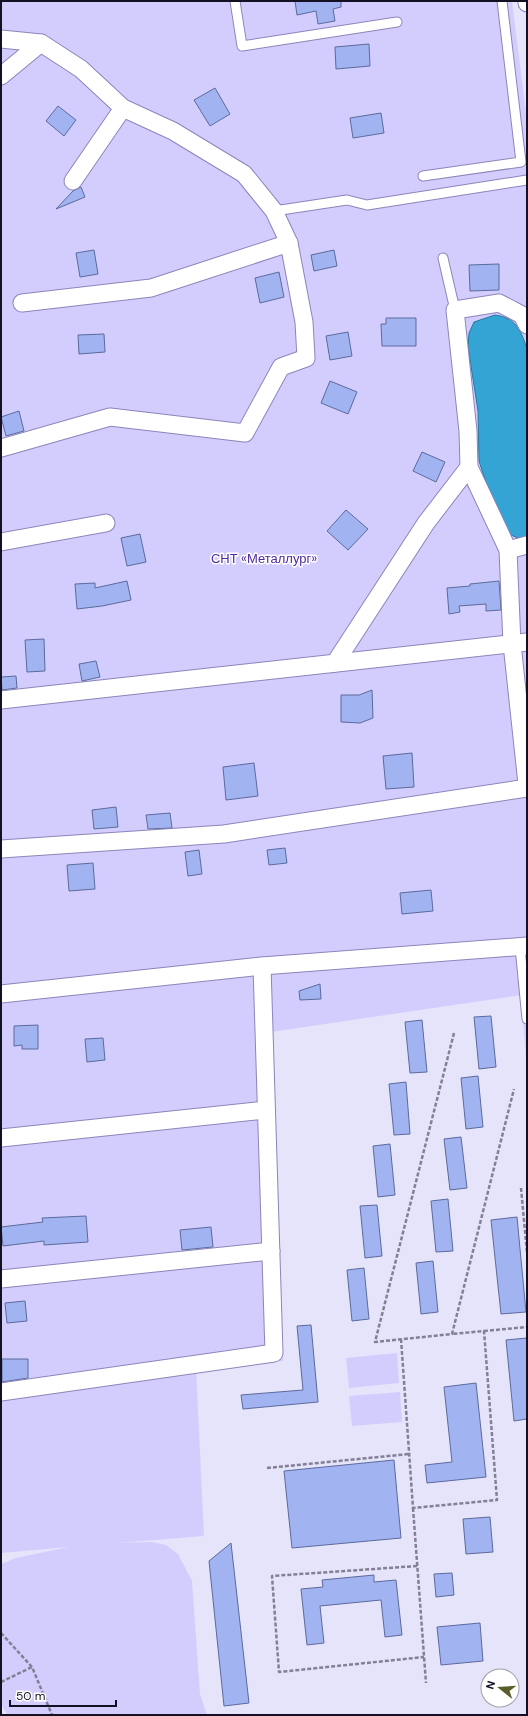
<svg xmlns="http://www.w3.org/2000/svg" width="528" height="1716" font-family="'DM Sans',sans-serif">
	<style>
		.green { fill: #d3cdfe }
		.water { fill: #33a4d3; stroke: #2a789e }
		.building { fill: #a1b4f1; stroke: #5c6a9b }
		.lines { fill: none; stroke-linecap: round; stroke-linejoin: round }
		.service-casing { stroke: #8c85b9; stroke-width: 11 }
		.minor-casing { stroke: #8c85b9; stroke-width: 19 }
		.path { stroke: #838096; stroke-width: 2.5; stroke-dasharray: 4 2; stroke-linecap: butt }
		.service { stroke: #fff; stroke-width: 9 }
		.minor { stroke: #fff; stroke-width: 17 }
		.labels { text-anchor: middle; stroke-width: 3; stroke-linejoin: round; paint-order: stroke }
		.park-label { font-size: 13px; fill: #4f29a1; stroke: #fff }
	</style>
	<rect width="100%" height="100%" fill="#e6e4fb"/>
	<g class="green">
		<polygon points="1,1 512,1 527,121 527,1069 521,995 271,1032 283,1361 196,1367 204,1536 118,1543 152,1542 166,1545 178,1554 192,1581 200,1694 207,1715 8,1715 3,1708 1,1701 1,1564 16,1558 68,1547 1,1553"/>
		<polygon points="397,1353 399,1383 349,1388 346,1358"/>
		<polygon points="400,1392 402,1422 352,1426 349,1396"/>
	</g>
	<path class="water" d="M495,315c21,3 26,15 32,34v187l-9,2 -12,-5 -9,-17 -18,-55 -1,-50 -10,-64 1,-14 5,-11z"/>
	<g class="building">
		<polygon points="295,1 341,1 341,7 333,9 335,21 318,24 316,11 297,15"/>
		<polygon points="369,44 370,66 336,69 335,47"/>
		<polygon points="215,88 230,114 210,126 194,100"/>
		<polygon points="58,106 76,120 64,136 46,121"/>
		<polygon points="381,113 384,133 353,138 350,118"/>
		<polygon points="81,187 85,197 56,209 73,191"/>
		<polygon points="94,250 98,274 80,277 76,253"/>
		<polygon points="334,250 337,266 314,271 311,255"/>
		<polygon points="499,264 499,290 470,291 469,265"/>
		<polygon points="279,272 284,297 260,303 255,278"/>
		<polygon points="386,318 416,318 416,346 382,346 381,324 386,324"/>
		<polygon points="348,332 352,356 330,360 326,336"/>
		<polygon points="104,334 105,352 79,354 78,335"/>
		<polygon points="330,381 357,392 348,414 321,403"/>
		<polygon points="19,411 24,431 6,436 1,417"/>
		<polygon points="422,452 445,462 436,482 413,471"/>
		<polygon points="346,510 368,529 348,550 327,531"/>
		<polygon points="140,534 146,562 127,566 121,538"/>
		<polygon points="127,581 131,600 102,606 77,609 75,584 95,583 95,588"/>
		<polygon points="499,581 501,610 486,611 486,604 459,606 460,612 449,614 447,588 470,586 470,584"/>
		<polygon points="44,639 45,671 27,672 25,640"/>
		<polygon points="96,661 100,677 82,681 79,664"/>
		<polygon points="16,676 17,688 2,690 1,677"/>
		<polygon points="372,690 373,718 360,723 341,722 341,695 359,695"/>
		<polygon points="412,753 414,787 386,789 383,756"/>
		<polygon points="254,763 258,796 226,800 223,767"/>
		<polygon points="116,807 118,827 94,829 92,810"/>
		<polygon points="170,813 172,828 148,829 146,815"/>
		<polygon points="285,848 287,863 269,865 267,850"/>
		<polygon points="199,850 202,874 188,876 185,852"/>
		<polygon points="93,863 95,889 69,891 67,865"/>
		<polygon points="431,890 433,911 402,914 400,893"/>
		<polygon points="320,984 321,999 300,1000 299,991"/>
		<polygon points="491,1016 496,1067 479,1069 474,1017"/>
		<polygon points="422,1020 427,1072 410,1073 405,1022"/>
		<polygon points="38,1025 38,1049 22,1049 22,1045 14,1046 14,1026"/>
		<polygon points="103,1038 105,1060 87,1062 85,1039"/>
		<polygon points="478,1076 483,1127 466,1129 461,1078"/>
		<polygon points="406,1082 410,1134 394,1135 389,1084"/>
		<polygon points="461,1137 467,1188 450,1190 444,1139"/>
		<polygon points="390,1144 395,1195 378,1197 373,1146"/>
		<polygon points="448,1199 453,1251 436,1252 431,1201"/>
		<polygon points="377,1205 382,1256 365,1258 360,1206"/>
		<polygon points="86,1216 88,1242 44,1245 44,1241 3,1246 1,1227 43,1222 42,1218"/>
		<polygon points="517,1217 526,1312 501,1314 491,1220"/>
		<polygon points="211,1227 213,1247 182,1250 180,1230"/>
		<polygon points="433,1261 438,1312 421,1314 416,1263"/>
		<polygon points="364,1268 369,1319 352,1321 347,1270"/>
		<polygon points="25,1301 27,1321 7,1323 5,1303"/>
		<polygon points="311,1325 318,1402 243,1409 241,1395 303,1390 297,1326"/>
		<polygon points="527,1338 527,1419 514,1421 506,1340"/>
		<polygon points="2,1359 28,1359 28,1378 2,1382"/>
		<polygon points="476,1383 486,1477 427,1483 425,1465 452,1462 444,1387"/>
		<polygon points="394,1460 401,1538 292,1548 284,1471"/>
		<polygon points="490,1517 493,1552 466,1554 463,1519"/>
		<polygon points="231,1543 249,1703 224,1706 209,1561"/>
		<polygon points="452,1573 454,1595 436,1597 434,1574"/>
		<polygon points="374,1575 374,1582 396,1580 402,1635 385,1637 381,1600 320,1606 324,1643 307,1645 301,1589 323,1587 322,1580"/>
		<polygon points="480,1623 483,1661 441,1665 437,1627"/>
	</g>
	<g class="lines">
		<defs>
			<g id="service">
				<polyline points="235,1 242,46 397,22"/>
				<polyline points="423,176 521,162 502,1"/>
				<polyline points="274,211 347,200 367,205 527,180"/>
				<polyline points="443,258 455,310"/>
				<polyline points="520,947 527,1019"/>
			</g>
			<g id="minor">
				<polyline points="527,1 527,3"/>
				<polyline points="1,39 41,43 81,69 123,108 173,131 244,174 274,211 289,243 304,322 306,358 281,367 245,433 110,417 1,448"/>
				<polyline points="1,76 41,43"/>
				<polyline points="73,181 123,108"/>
				<polyline points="22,303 151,288 289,243"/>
				<polyline points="527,325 522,315 499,303 455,310 468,431 469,467 508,550 512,644 527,784"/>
				<polyline points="1,542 106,523"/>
				<polyline points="508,550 527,545"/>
				<polyline points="335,663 426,523 469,467"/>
				<polyline points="1,700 527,642"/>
				<polyline points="1,849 224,834 527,788"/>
				<polyline points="1,994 262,966 527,946"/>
				<polyline points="1,1138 266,1110"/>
				<polyline points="1,1279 271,1251"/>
				<polyline points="1,1392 274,1353 262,966"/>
			</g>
		</defs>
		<use href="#service" class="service-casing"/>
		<use href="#minor" class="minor-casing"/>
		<g class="path">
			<polyline points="454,1033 375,1342 452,1334 514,1089"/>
			<polyline points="521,1188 527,1253"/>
			<polyline points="484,1331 527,1327"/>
			<polyline points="401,1339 413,1508 497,1500 484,1331 452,1334"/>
			<polyline points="267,1468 409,1454"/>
			<polyline points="413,1508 426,1683"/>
			<polyline points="417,1566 272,1576 279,1672 424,1657"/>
			<polyline points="1,1633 32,1667 52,1715"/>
			<polyline points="1,1682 32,1667"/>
		</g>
		<use href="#service" class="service"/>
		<use href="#minor" class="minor"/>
	</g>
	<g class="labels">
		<g class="park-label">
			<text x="264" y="563">СНТ «Металлург»</text>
		</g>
	</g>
	<rect width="528" height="1716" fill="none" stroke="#141024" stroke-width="4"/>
	<g transform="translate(500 1688) rotate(287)"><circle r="19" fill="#ffffff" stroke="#a19fa7"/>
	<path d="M0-3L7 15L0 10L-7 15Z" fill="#5a5c29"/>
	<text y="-6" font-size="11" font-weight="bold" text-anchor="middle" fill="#141024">N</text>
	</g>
	<path d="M10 1700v6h106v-6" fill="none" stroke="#141024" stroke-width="2"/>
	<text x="16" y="1700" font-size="12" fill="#141024" stroke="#ffffff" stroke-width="3" paint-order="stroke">50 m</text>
</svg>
